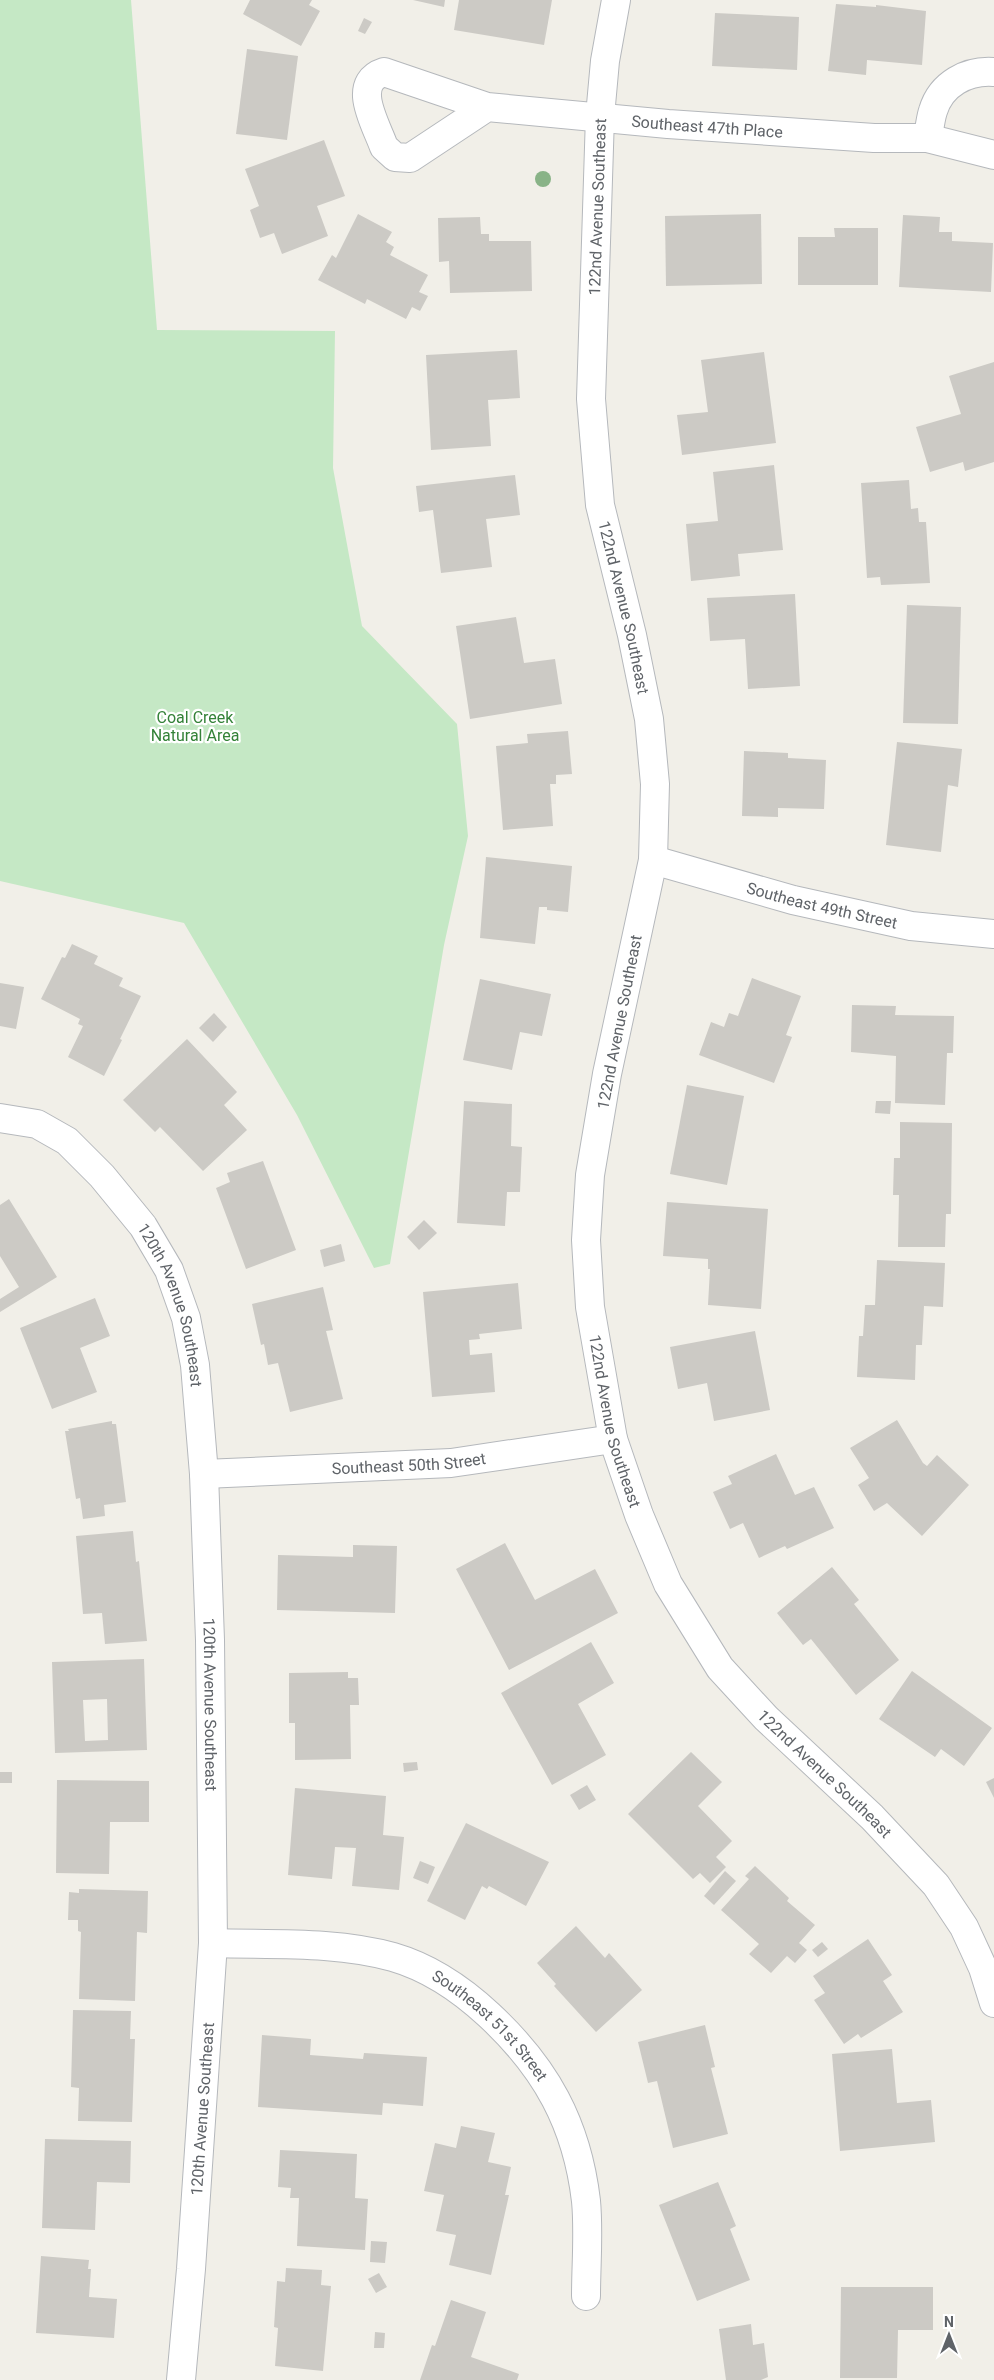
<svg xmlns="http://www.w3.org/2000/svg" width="994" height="2380" font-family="Roboto,sans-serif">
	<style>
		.green { fill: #c5e8c5 }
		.building { fill: #cccac5; fill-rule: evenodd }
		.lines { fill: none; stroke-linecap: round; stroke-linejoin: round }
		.street-casing { stroke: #b5b8bc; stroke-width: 30 }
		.street { stroke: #fff; stroke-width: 28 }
		.tree { fill: #89b387 }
		.labels { text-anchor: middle; stroke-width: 4.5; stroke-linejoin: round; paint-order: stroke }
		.street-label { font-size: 16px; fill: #5f6368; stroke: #fff }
		.park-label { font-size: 16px; fill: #348238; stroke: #fff }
	</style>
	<rect width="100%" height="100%" fill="#f1efe8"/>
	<polygon class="green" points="0,0 131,0 157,330 335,331 333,468 362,626 457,724 468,836 444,945 390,1264 374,1268 297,1115 184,923 0,881"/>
	<g class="building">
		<polygon points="250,0 312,0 309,5 320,11 301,46 243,14"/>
		<polygon points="413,0 445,0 444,7"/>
		<polygon points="459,0 552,0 544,45 454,30"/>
		<polygon points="836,4 876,7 876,5 926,11 922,65 867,60 866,75 828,71"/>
		<polygon points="715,13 799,17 797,70 712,66"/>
		<polygon points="364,18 372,22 365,34 358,31"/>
		<polygon points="247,49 298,56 287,140 236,134"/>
		<polygon points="324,140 345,196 317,206 328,236 282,254 274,233 260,238 250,210 259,206 245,169"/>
		<polygon points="358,214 392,232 386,242 394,247 390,255 428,275 419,292 428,296 420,311 412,307 406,319 367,299 365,304 318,280 332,255 336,258"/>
		<polygon points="761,214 762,284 666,286 665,216"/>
		<polygon points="903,215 940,217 939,232 952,232 952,241 993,243 991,292 899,287"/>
		<polygon points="480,217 481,234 489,234 489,241 531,241 532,291 450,293 449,261 439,262 438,218"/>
		<polygon points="834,228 878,228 878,285 798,285 798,237 835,237"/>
		<polygon points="517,350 520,398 488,400 491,446 431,450 426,355"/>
		<polygon points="764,352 776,443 682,455 677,415 708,412 701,360"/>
		<polygon points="994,362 994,462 965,471 963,462 930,472 916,427 961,414 949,376"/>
		<polygon points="774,465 783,550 738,554 740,576 691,581 686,524 718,521 713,472"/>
		<polygon points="515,475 520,515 486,519 492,567 441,573 433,510 419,512 416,486"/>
		<polygon points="909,480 911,509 918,508 919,522 926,522 930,583 881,585 880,577 867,578 861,483"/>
		<polygon points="795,594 800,686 748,689 745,639 710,641 707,598"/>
		<polygon points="907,605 961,607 958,724 903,723"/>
		<polygon points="516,617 524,663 555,659 562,704 470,719 456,626"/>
		<polygon points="568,731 572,774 556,775 556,784 550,784 553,826 503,830 496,746 528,743 527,734"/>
		<polygon points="897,742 962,749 958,787 948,785 941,852 886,845"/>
		<polygon points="744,751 788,753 788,758 826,760 824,809 778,808 778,817 742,816"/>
		<polygon points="486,857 572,866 568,912 547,910 547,907 539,907 535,944 480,938"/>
		<polygon points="72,944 98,956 94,964 123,978 119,986 141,996 120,1039 122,1040 104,1076 68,1057 83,1026 78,1024 80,1019 41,999 62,957 65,958"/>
		<polygon points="752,978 801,996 786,1035 792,1037 774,1083 699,1055 711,1022 724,1027 729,1013 738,1016"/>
		<polygon points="480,979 551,994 542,1036 520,1032 512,1070 463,1060"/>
		<polygon points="0,983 24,987 16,1029 0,1026"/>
		<polygon points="852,1005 896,1006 895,1015 954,1016 953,1053 947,1053 945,1105 895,1103 896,1056 851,1052"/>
		<polygon points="214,1013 227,1027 213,1042 199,1028"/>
		<polygon points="187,1039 237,1092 224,1105 247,1130 203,1171 160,1127 155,1132 123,1100"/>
		<polygon points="687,1085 744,1096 727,1185 670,1174"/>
		<polygon points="464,1101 512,1104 511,1146 522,1147 520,1192 507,1192 505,1226 457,1223"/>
		<polygon points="876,1101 891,1101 890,1114 875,1113"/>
		<polygon points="900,1122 952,1123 951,1214 946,1214 945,1247 898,1247 899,1195 893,1195 894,1158 900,1158"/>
		<polygon points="263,1161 296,1250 246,1269 216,1188 230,1182 227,1173"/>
		<polygon points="9,1199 57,1277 0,1312 0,1299 19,1287 0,1256 0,1205"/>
		<polygon points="667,1202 768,1209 761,1309 708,1305 710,1269 708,1269 708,1259 663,1256"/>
		<polygon points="424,1220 437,1233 419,1250 407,1237"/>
		<polygon points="341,1244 345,1261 324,1267 320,1250"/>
		<polygon points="877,1260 945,1263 943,1307 924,1306 922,1345 916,1345 915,1380 857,1377 859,1336 863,1336 865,1305 875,1305"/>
		<polygon points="518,1283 522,1329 479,1334 480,1339 469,1340 470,1355 492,1353 495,1392 432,1397 423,1292"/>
		<polygon points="323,1287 333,1330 326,1331 343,1399 290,1412 278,1363 268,1365 264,1344 261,1345 252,1304"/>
		<polygon points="95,1298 110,1336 80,1348 97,1392 52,1409 20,1328"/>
		<polygon points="755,1331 770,1410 714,1421 707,1383 678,1389 670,1347"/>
		<polygon points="897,1420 923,1463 927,1466 937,1455 969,1485 922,1536 887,1503 874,1511 858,1485 869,1478 850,1448"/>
		<polygon points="112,1421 112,1424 116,1424 126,1502 104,1505 105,1516 83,1519 80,1498 76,1499 65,1431 69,1431 68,1429"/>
		<polygon points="776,1454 795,1495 814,1487 834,1528 787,1549 785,1546 759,1558 743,1523 730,1529 713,1492 732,1484 728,1476"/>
		<polygon points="133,1531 136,1562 139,1561 147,1641 105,1644 102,1613 83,1614 76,1536"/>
		<polygon points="505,1543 535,1600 595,1569 618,1613 509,1670 456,1569"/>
		<polygon points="353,1545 397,1546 395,1613 277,1610 278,1555 353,1557"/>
		<polygon points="832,1567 859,1600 854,1604 899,1660 856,1695 811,1639 803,1645 777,1613"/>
		<polygon points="591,1642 614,1683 578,1704 606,1755 552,1785 501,1693"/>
		<path d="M144,1659l3,91 -92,3 -3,-91zM107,1699l1,41 -23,1 -2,-41z"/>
		<polygon points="912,1671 992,1728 964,1766 941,1749 935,1757 879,1719"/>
		<polygon points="348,1672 348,1678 358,1678 359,1705 350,1705 351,1759 295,1760 295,1723 289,1723 289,1673"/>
		<polygon points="691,1752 722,1782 698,1806 732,1841 716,1857 726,1867 710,1883 700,1873 693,1879 628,1814"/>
		<polygon points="417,1762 418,1770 404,1772 403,1763"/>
		<rect x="0" y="1772" width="12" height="11"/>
		<polygon points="994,1778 994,1798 986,1782"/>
		<polygon points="57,1780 149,1781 149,1822 110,1822 109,1874 56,1873"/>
		<polygon points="587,1785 596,1800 579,1810 570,1795"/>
		<polygon points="295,1788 386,1796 383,1835 404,1837 399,1890 352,1886 356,1848 335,1847 332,1879 288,1875"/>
		<polygon points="466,1823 549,1862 526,1906 489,1886 487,1889 482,1886 465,1920 427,1901"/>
		<polygon points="420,1861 435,1867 428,1884 413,1878"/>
		<polygon points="755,1866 789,1898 787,1901 815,1925 799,1943 807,1950 795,1963 787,1956 771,1973 749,1954 759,1944 721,1910 749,1879 745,1876"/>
		<polygon points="725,1871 736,1881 714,1905 704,1896"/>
		<polygon points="79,1889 148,1891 147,1933 137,1932 135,2001 79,1999 81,1932 78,1931 78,1920 68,1920 69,1892 79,1893"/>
		<polygon points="576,1926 605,1958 609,1953 642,1990 596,2032 554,1986 556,1984 537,1963"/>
		<polygon points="868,1939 892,1975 883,1981 903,2012 861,2038 858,2034 844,2044 814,2000 825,1993 813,1976"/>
		<polygon points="822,1942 828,1949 818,1957 812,1950"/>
		<polygon points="73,2010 131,2011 130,2039 135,2039 132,2122 78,2121 79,2088 71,2087"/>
		<polygon points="705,2025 715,2067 711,2068 728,2134 673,2148 657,2081 648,2083 638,2042"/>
		<polygon points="262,2035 311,2039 310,2055 363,2059 364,2053 427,2057 423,2106 383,2103 382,2115 258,2107"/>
		<polygon points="892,2049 897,2103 931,2100 935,2142 840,2151 832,2054"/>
		<polygon points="461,2126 495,2133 488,2162 511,2167 505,2195 509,2195 491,2275 449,2265 456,2235 436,2231 444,2195 424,2191 435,2143 456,2148"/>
		<polygon points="45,2139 131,2141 130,2183 97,2182 95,2230 42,2228"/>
		<polygon points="280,2150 357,2154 355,2198 368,2199 365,2250 297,2246 299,2198 290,2198 291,2188 278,2187"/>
		<polygon points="718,2182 736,2226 730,2229 750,2280 697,2301 659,2205"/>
		<polygon points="371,2241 387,2242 385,2263 370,2262"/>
		<polygon points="41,2256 89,2260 88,2269 91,2269 89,2297 117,2299 114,2338 36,2333"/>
		<polygon points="286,2268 322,2270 321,2285 331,2286 323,2371 275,2366 278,2328 274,2327 277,2281 285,2282"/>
		<polygon points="379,2273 387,2287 376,2293 368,2279"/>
		<polygon points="841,2287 933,2287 933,2330 898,2330 897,2378 840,2378"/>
		<polygon points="451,2300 486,2312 471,2357 519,2374 517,2380 420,2380 432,2345 435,2346"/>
		<polygon points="751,2324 753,2345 764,2343 768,2377 761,2380 726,2380 719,2329"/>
		<polygon points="375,2332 385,2333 384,2348 374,2348"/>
	</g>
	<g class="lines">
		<defs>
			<g id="street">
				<path id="s1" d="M616,0l-11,61 -5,55 -9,283 9,106 32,130 17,84 6,65 -2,76 -46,214 -17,101 -4,65 4,67 23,132 26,76 29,69 52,84 46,50 106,99 64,68 28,42 19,41 11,35"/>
				<path id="s2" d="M487,107l-77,51 -15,-1 -11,-10c-8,-23 -34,-64 0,-75l103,35 181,17 206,14h53l67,17"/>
				<path d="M927,138c3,-9 3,-18 6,-27 8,-27 34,-41 61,-39"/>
				<path id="s3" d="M653,860l140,40 118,26 83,8"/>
				<path id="s4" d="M0,1118l37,6 30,17 35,35 41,50 26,44 17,48 9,47 9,109 6,166 3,303 -22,326 -10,111"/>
				<path id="s5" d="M204,1474l247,-11 162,-24"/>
				<path id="s6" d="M213,1943c59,2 123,-2 180,14 38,11 68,32 96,58 57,53 88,109 97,186 3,31 0,64 0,95"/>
			</g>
		</defs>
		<use href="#street" class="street-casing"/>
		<use href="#street" class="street"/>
	</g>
	<circle class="tree" cx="543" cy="179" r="8"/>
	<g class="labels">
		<g class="street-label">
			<text dy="6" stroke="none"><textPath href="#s2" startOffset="538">Southeast 47th Place</textPath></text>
			<text transform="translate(597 207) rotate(-88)" y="6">122nd Avenue Southeast</text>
			<text dy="6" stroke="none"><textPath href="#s1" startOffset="612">122nd Avenue Southeast</textPath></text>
			<text dy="6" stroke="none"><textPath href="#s3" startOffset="175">Southeast 49th Street</textPath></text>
			<text transform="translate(619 1022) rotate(-79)" y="6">122nd Avenue Southeast</text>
			<text dy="6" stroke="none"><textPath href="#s4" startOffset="271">120th Avenue Southeast</textPath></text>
			<text dy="6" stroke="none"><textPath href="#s1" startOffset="1438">122nd Avenue Southeast</textPath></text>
			<text dy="6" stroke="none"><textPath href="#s5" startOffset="205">Southeast 50th Street</textPath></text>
			<text dy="6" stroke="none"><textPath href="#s4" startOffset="676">120th Avenue Southeast</textPath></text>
			<text dy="6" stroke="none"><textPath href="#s1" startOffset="1858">122nd Avenue Southeast</textPath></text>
			<text dy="6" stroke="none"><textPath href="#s6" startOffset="302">Southeast 51st Street</textPath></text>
			<text transform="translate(202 2109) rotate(-86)" y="6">120th Avenue Southeast</text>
		</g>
		<g class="park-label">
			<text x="195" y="723">Coal Creek<tspan x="195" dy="18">Natural Area</tspan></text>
		</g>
	</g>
	<g transform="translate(949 2335)" stroke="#ffffff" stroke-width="4" paint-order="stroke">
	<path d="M0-4L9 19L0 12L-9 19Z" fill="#5f6368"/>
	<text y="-8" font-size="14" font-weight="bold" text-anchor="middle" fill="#5f6368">N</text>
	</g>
</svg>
